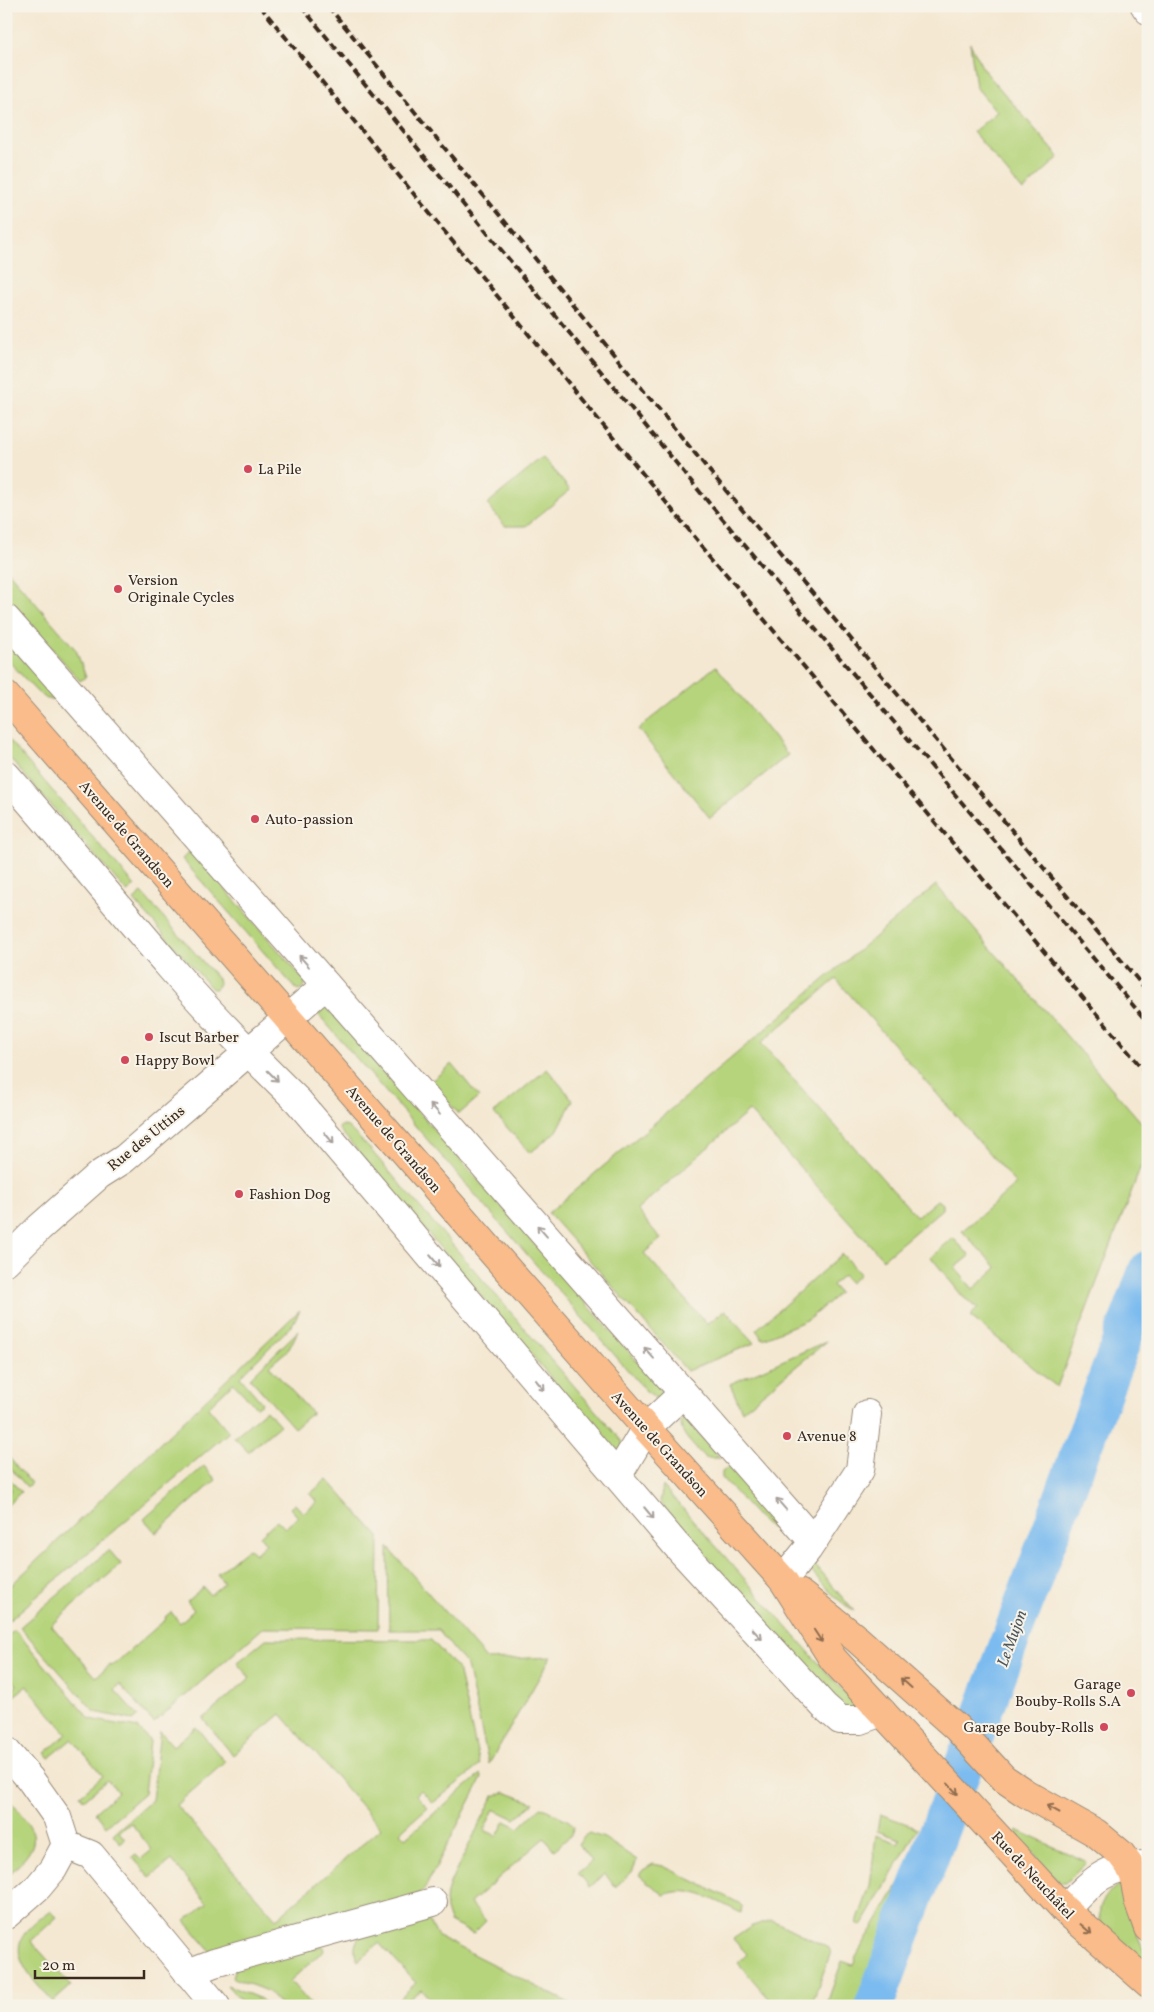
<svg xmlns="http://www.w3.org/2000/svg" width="1154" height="2012" font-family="Vollkorn,serif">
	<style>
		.green { fill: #b6d47b; stroke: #787f4c }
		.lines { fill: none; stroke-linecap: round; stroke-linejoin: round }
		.canal { stroke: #7bbbef; stroke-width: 39 }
		.minor-casing { stroke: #988978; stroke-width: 30 }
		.major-casing { stroke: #988978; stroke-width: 30 }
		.minor { stroke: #fff; stroke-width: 28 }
		.major { stroke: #f9bc8a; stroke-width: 28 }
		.rail { stroke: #3b2a1e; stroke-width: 4; stroke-dasharray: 8 4; stroke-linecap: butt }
		.oneway { stroke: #a79f9a }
		.oneway2 { stroke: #906c4f }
		.poi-dot { fill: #d1495b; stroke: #f7f3e8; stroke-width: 2 }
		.labels { text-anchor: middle; stroke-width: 4; stroke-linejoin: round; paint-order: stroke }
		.poi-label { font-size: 15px; fill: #3b2a1e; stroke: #f7f3e8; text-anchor: start }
		.street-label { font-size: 15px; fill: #3b2a1e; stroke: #f7f3e8 }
		.water-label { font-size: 16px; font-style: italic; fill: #4e565d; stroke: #f7f3e8 }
	</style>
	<rect width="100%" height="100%" fill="#f7f3e8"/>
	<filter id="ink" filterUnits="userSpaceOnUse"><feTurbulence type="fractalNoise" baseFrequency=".02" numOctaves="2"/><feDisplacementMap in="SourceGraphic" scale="10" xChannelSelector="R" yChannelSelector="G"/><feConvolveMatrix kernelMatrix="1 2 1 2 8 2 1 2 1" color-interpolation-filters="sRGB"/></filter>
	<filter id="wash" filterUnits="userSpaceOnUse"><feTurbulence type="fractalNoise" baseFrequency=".0096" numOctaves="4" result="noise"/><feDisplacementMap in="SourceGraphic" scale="20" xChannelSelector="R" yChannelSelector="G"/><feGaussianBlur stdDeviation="1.12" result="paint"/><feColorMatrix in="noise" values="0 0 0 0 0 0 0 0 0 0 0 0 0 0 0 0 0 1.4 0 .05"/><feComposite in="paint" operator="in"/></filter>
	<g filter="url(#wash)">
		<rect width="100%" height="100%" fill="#f4e8d2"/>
		<g class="green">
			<polygon points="970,43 983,69 1059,157 1023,191 973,132 997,112 976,87"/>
			<polygon points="543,458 570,490 526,526 505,526 487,504"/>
			<polygon points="6,569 76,650 86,677 80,681 6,595"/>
			<polygon points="6,638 60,699 47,699 36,691 6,658"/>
			<polygon points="716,666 788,755 710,818 638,729"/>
			<polygon points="6,737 135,886 127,892 6,754"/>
			<polygon points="191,850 305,981 305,985 300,990 295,988 182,859"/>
			<polygon points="936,885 1148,1130 1148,1148 1057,1387 970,1316 978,1308 963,1297 931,1257 953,1238 970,1256 955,1268 973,1289 997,1268 962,1231 1016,1184 836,979 761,1043 917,1217 937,1200 942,1204 942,1209 883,1259 749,1111 637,1210 661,1239 644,1253 707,1324 725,1310 754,1343 687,1371 548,1213"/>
			<polygon points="142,893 218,979 219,983 216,989 212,989 134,900"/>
			<polygon points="324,1004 664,1392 659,1400 645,1390 318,1014 317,1009"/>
			<polygon points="452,1064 479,1097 459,1114 430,1082"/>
			<polygon points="547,1069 573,1100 557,1131 530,1153 494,1113"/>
			<polygon points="341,1125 348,1127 369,1148 613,1431 622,1442 623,1449 616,1450 610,1447 339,1129"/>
			<polygon points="842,1254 860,1274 850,1283 843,1275 832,1285 839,1293 809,1319 763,1339 756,1330"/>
			<polygon points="300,1310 292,1325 240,1377 262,1403 256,1407 233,1383 208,1407 229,1432 6,1623 6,1590"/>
			<polygon points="298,1331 289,1349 269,1366 312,1413 294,1428 250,1378"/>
			<polygon points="827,1341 742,1411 730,1384"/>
			<polygon points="266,1410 280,1425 248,1452 234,1437"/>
			<path d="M683,1415l37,43h-15c-10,-12 -31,-27 -22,-43z"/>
			<polygon points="6,1454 31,1483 27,1487 6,1463"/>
			<polygon points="204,1466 216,1480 156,1533 144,1519"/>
			<polygon points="727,1468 731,1469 772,1515 777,1521 777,1526 772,1528 764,1524 722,1478 722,1472"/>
			<polygon points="6,1475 21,1492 6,1507 6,1495 12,1490 6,1482"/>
			<polygon points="327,1479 379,1537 378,1629 263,1628 154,1723 120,1684 115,1690 138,1716 133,1720 95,1712 20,1627 109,1550 121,1564 51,1625 96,1677 110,1665 112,1666 166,1619 165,1617 171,1612 180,1623 194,1610 187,1601 203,1587 210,1595 224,1583 217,1574 248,1548 255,1554 266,1544 260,1536 277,1520 285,1528 298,1517 290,1508 295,1504 303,1513 317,1502 310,1494"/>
			<polygon points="663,1486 858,1708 850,1710 830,1699 660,1502"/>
			<polygon points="388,1547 487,1660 551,1657 489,1764 467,1666 438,1630 389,1630"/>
			<path d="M812,1562l42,49c-17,-10 -32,-27 -44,-42z"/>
			<polygon points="15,1630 90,1719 138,1728 150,1741 144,1794 106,1826 95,1812 118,1792 107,1780 84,1800 80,1795 103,1776 72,1739 49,1758 45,1753 67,1734 27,1686 6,1702 6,1694 17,1685 6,1673 6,1637"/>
			<polygon points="266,1639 431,1640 458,1669 480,1765 433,1803 421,1790 416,1795 428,1807 400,1832 405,1838 481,1774 482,1778 424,1890 410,1899 215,1956 185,1921 207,1903 172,1860 150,1877 132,1857 136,1854 141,1859 152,1850 131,1823 119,1832 125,1839 120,1843 113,1834 152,1800 160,1731 173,1746 196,1727 225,1762 176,1805 276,1919 381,1828 281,1714 233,1755 203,1719 250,1678 237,1663"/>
			<polygon points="505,1792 534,1803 515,1819 494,1809 484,1830 497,1836 505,1821 519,1828 541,1807 569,1821 574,1827 570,1836 554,1850 544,1838 470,1903 486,1921 473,1934 450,1922 446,1910 445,1900 450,1883 491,1801 494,1796"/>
			<path d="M6,1796c32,38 41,44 0,81z"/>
			<polygon points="880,1814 918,1828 862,1926 857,1923 870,1886 876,1835 898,1843 900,1839 877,1831"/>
			<polygon points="1017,1830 1085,1861 1086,1863 1066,1883 1060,1883 1016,1833"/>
			<polygon points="589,1833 604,1838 637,1860 632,1872 615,1887 605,1874 590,1887 578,1873 592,1861 578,1844 583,1837"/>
			<polygon points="928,1836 935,1839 873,2006 826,2006 842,1961 853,1965 856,1956"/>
			<path d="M653,1864l10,2 76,37 3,3 -1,7c-23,-11 -50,-29 -77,-18l-25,-20 4,-5z"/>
			<path d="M1122,1884l17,56 9,20v15l-45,-47c-9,-21 1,-33 19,-44z"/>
			<path d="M50,1911l7,6 -26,24 40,45 -18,16c-15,-17 -48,-46 -27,-70 7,-8 16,-15 24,-21z"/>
			<path d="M422,1918l8,4 7,14 138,70h-139l-15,-17 -19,17h-3l-4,-4 21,-19 -37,-40 -21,18c-6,-9 -3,-19 3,-27z"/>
			<polygon points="772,1920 829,1948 831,1952 811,2006 771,2006 773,2003 738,1963 747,1954 733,1939 752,1926"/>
			<polygon points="323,1946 324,1950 290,1981 312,2006 281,2006 267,1991 233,1978 237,1962"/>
			<polygon points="227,1985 261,1999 267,2006 245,2006"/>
		</g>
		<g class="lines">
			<polyline class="canal" points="874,2006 1148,1270"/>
		</g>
	</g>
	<g filter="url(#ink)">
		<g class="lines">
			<defs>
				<g id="minor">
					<polyline points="1145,6 1148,10"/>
					<polyline points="6,619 813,1541"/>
					<path d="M6,775c56,63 108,128 163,191 40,47 84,91 129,135l378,444 148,161 16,14h20l22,-8"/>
					<polyline points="6,1261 39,1228 99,1175 124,1159 326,985"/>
					<polyline points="618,1475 646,1428 676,1400 681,1390"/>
					<polyline points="783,1580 808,1549 860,1470 867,1414"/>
					<polyline points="6,1751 30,1779 57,1817 66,1845 91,1855 216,2006"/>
					<path d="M1065,1910c25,-28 42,-46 83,-45"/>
					<polyline points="6,1915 38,1887 53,1869 66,1845"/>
					<polyline points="188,1973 214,1963 433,1902"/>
				</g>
				<g id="major">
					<polyline points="6,696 646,1428 783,1580 833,1659 1065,1910 1148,1983"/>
					<polyline points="799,1593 857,1639 957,1728 1003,1778 1025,1793 1096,1833 1120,1853 1129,1865 1134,1876 1138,1900 1148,1928"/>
				</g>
			</defs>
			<use href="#minor" class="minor-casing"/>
			<use href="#major" class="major-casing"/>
			<use href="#minor" class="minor"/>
			<use href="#major" class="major"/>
			<g class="rail">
				<polyline points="260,6 683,523 1148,1075"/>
				<polyline points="301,6 709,503 1148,1023"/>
				<polyline points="328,6 707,468 1148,992"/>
			</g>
		</g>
		<defs><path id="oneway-shaft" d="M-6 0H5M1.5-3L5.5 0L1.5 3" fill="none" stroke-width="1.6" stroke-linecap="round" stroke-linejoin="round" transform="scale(1.25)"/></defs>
		<g class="oneway">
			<use href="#oneway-shaft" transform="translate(304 961) rotate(-131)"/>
			<use href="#oneway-shaft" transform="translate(273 1076) rotate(45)"/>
			<use href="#oneway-shaft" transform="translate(435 1109) rotate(-131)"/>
			<use href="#oneway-shaft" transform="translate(329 1138) rotate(50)"/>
			<use href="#oneway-shaft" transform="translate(542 1231) rotate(-131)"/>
			<use href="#oneway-shaft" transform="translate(435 1261) rotate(50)"/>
			<use href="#oneway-shaft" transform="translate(649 1353) rotate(-131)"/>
			<use href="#oneway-shaft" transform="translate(540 1385) rotate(50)"/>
			<use href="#oneway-shaft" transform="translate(781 1504) rotate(-131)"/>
			<use href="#oneway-shaft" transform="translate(649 1513) rotate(50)"/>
			<use href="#oneway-shaft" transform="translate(757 1634) rotate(47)"/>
		</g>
		<g class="oneway2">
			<use href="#oneway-shaft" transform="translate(818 1636) rotate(57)"/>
			<use href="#oneway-shaft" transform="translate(906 1683) rotate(-138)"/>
			<use href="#oneway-shaft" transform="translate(953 1789) rotate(47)"/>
			<use href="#oneway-shaft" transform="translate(1053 1809) rotate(-151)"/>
			<use href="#oneway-shaft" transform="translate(1086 1929) rotate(41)"/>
		</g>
	</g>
	<g class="poi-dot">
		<circle cx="248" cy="469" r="5"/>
		<circle cx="118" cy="589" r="5"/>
		<circle cx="255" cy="819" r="5"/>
		<circle cx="149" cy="1037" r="5"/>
		<circle cx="125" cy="1060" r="5"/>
		<circle cx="239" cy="1194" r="5"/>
		<circle cx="787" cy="1436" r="5"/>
		<circle cx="1131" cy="1693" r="5"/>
		<circle cx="1104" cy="1727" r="5"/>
	</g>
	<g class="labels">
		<g class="poi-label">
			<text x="258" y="474">La Pile</text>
			<text x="128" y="585">Version<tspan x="128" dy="17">Originale Cycles</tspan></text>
			<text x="265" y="824">Auto-passion</text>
			<text x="159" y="1042">Iscut Barber</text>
			<text x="135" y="1065">Happy Bowl</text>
			<text x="249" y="1199">Fashion Dog</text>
			<text x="797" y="1441">Avenue 8</text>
			<text x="1121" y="1689" text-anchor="end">Garage<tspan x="1121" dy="17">Bouby-Rolls S.A</tspan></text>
			<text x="1094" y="1732" text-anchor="end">Garage Bouby-Rolls</text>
		</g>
		<g class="street-label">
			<text transform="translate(127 834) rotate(49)" y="5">Avenue de Grandson</text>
			<text transform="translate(146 1138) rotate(-39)" y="5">Rue des Uttins</text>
			<text transform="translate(394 1139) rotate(49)" y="5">Avenue de Grandson</text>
			<text transform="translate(660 1444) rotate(48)" y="5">Avenue de Grandson</text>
			<text transform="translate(1033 1875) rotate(47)" y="5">Rue de Neuchâtel</text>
		</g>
		<g class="water-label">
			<text transform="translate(1011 1638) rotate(-70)" y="6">Le Mujon</text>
		</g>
	</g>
	<rect width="1154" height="2012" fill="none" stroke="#f7f3e8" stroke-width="25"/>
	<path d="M35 1970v8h109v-8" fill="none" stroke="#3b2a1e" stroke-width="2.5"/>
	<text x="42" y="1970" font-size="15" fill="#3b2a1e" stroke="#f7f3e8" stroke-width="4" paint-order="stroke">20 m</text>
</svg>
